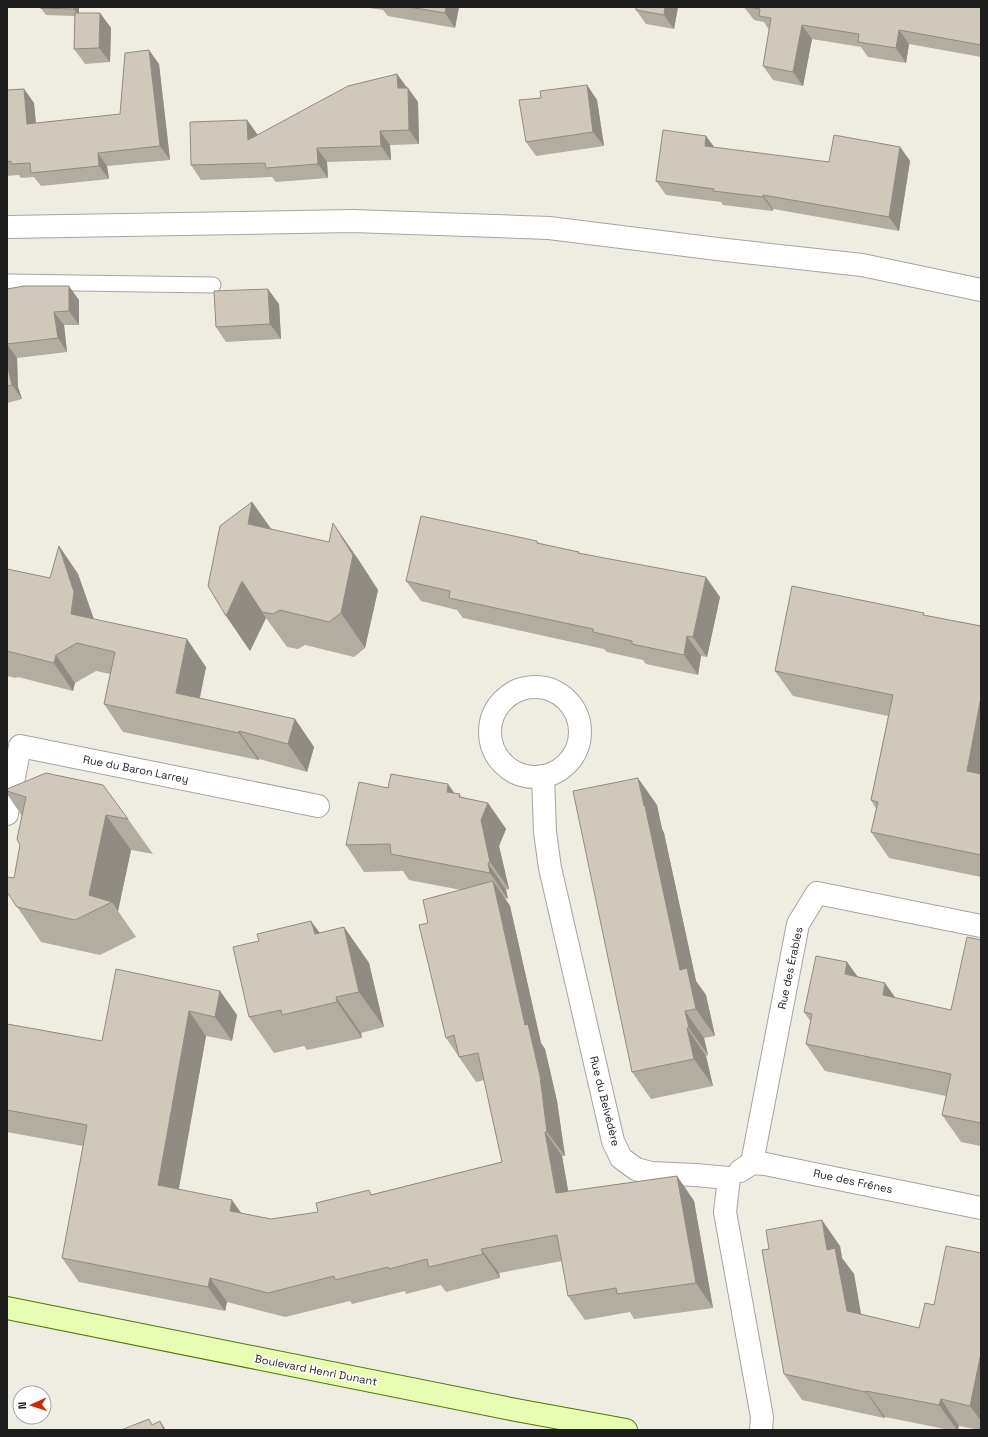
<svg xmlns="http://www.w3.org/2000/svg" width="988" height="1437" font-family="'Space Grotesk',sans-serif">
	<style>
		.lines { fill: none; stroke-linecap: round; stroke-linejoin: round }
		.lane-casing { stroke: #a4a4a4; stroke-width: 17 }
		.street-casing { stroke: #a4a4a4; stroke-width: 24 }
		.secondary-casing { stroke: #517700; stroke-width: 24 }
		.lane { stroke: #fff; stroke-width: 15 }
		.street { stroke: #fff; stroke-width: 22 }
		.secondary { stroke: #e9fdb2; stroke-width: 22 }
		.wall { fill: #b2aca1 }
		.shaded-wall { fill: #918c83 }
		.building { fill: #cfc8bb; stroke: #918c83 }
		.labels { text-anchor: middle; stroke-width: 3; stroke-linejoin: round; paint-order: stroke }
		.street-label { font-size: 11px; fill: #1d1d1d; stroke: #fff }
	</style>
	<rect width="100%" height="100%" fill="#efede2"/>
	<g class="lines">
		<defs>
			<polyline id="lane" points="7,282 213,285"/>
			<g id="street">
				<polyline points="7,227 353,221 549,228 717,249 862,265 981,290"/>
				<circle cx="535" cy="732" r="45"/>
				<polyline points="543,776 545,832 550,868 613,1141 621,1158 636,1169 651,1173 695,1175 729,1178"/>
				<polyline points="7,814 20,746 318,806"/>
				<polyline points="752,1163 798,924 817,893 981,926"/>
				<polyline points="740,1171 752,1163 765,1164 981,1208"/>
				<polyline points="729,1178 725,1212 762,1417 761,1430"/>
			</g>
			<polyline id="secondary" points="7,1308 516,1410 626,1430"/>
		</defs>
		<use href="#lane" class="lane-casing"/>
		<use href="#street" class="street-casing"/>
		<use href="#secondary" class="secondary-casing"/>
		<use href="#lane" class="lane"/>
		<use href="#street" class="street"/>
		<use href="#secondary" class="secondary"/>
	</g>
	<g class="wall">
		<polygon points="40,7 79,7 79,13 100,13 111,28 110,62 85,64 74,49 75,16 46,15"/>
		<polygon points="363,7 459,7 455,28 388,16 383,10"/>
		<polygon points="678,7 674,29 646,24 636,10"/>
		<polygon points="744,7 981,7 981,57 909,44 906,63 868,57 861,47 812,39 803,86 773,80 763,66 769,30 764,22 754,20"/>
		<polygon points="159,64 170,160 107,166 109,179 41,186 34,177 21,178 19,175 7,176 7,90 24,89 34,103 36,123 120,114"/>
		<polygon points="397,74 418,102 419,144 390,145 391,160 327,162 328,178 276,182 272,177 201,180 191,165 247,120 257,134 257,135"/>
		<polygon points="587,85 597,100 604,146 536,156 526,142 541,98"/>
		<polygon points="706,136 715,148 829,162 900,147 910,161 899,231 773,209 773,211 723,205 721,202 666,195 656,181"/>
		<polygon points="7,289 79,300 79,325 64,325 67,352 17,358 18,387 22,399 7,403"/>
		<polygon points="279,304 281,339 226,342 216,327"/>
		<polygon points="252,502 271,529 358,559 378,590 365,648 354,657 305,645 298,649 287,647 266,618 250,651"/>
		<polygon points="537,541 540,544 579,552 580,554 720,597 707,657 701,656 698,675 646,664 643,660 607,652 604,649 463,618 457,610 421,601 406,581"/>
		<polygon points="59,546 78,574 94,619 206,667 200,698 295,719 314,747 307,772 259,759 258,760 123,732 104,704 110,674 96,671 75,683 73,691 18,677 16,678 7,676 7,569 50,578"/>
		<polygon points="925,615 981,626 981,877 889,858 871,832 876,809 871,800 888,716 793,696 775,671"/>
		<polygon points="388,788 454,793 462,797 488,803 506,829 499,846 509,889 506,890 508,899 505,898 510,906 541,1043 545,1049 557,1101 565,1156 562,1156 568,1191 677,1176 694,1201 713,1308 634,1319 630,1312 585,1320 568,1296 562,1261 499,1273 500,1278 446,1292 441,1285 406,1294 405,1291 352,1304 350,1301 285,1317 227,1302 225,1311 79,1282 62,1258 83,1146 7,1132 7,1024 102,1041 220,991 237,1015 232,1041 206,1036 179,1189 242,1213 271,1219 318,1212 373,1194 502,1162 484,1080 476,1082 446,1038 428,923 461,890 409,880 403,871 364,872 346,845"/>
		<polygon points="7,789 128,819 153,854 131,850 118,911 136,937 100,955 41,942 7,892 14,878 20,845 22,816 7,794"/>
		<polygon points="657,805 662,829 664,833 696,981 706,995 715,1036 704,1038 708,1055 706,1056 713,1086 651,1099 632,1072"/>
		<polygon points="311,921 320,933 344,927 369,963 384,1027 361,1033 362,1038 307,1050 304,1046 274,1053 249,1017 259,941"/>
		<polygon points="981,940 981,1146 961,1142 942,1115 946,1096 825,1071 806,1044 811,1022 804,1012 847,962 858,977 896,998 951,1010"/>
		<polygon points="840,1246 842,1258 854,1274 861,1314 919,1328 934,1305 981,1253 981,1430 959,1426 958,1430 950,1430 885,1417 884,1418 802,1400 784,1374 769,1249"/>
	</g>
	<g class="shaded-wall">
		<polygon points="74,7 79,7 79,17 74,9"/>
		<polygon points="446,7 459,7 455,28 445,13"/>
		<polygon points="665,7 678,7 674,29 664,15"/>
		<polygon points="100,13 111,28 110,62 99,48"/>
		<polygon points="802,25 812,39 803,86 793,72"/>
		<polygon points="899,30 909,44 906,63 896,48"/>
		<polygon points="149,50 159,64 170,160 160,146"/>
		<polygon points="397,74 407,88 398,88"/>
		<polygon points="587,85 597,100 604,146 593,132"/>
		<polygon points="408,88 418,102 419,144 409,130"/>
		<polygon points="24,89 34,103 37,138 27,124"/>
		<polygon points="247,120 257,134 258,154 248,140"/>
		<polygon points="380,131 390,145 391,160 381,146"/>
		<polygon points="706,136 716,150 705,146"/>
		<polygon points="900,147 910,161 899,231 889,217"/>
		<polygon points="317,148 327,162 328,178 318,164"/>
		<polygon points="98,153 107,166 109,179 99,166"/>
		<polygon points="763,195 773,209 773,211 763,197"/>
		<polygon points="69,286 79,300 79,325 69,311"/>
		<polygon points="268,289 279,304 281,339 270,324"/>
		<polygon points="54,312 64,325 67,352 58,338"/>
		<polygon points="7,344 17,358 18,387 22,399 12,385 9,373"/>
		<polygon points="252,502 277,537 248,524"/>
		<polygon points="333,523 358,559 378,590 365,648 341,613"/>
		<polygon points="59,546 78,574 94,620 71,614"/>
		<polygon points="706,577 720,597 707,657 693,637"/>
		<polygon points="242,581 266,618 250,651 226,616"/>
		<polygon points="687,636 701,656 698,675 684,655"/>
		<polygon points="187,639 206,667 195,720 176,693"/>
		<polygon points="56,655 75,683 73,691 54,663"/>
		<polygon points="981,697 981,792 967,771"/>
		<polygon points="295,719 314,747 307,772 288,744"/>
		<polygon points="239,731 259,759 258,760 239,733"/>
		<polygon points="638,778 657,805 662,829 664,833 696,981 706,995 715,1036 696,1009 680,970"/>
		<polygon points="448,784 467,811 447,792"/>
		<polygon points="488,803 506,829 499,846 509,889 490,862 481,820"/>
		<polygon points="106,815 131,850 118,911 112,902 89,895"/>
		<polygon points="488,863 506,890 508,899 490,873"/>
		<polygon points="493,881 510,906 541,1043 545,1049 557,1101 565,1156 547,1132 525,1025"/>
		<polygon points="311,921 336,956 315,934"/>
		<polygon points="344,927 369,963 384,1027 359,992"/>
		<polygon points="847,962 866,989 845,974"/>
		<polygon points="885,983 904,1010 883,995"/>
		<polygon points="220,991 237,1015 232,1041 215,1017"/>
		<polygon points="336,997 361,1033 362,1038 337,1002"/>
		<polygon points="189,1011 206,1036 175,1209 158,1185"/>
		<polygon points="685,1011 704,1038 708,1055 689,1028"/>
		<polygon points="687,1028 706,1056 713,1086 694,1059"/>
		<polygon points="545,1132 562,1156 573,1218 556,1193"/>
		<polygon points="677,1176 694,1201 713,1308 696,1283"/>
		<polygon points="232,1200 249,1224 230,1211"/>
		<polygon points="822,1220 840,1246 842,1258 854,1274 865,1337 847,1311 827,1250"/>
		<polygon points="481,1249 499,1273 500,1278 483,1254"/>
		<polygon points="210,1278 227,1302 225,1311 208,1287"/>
		<polygon points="981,1353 981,1421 970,1406"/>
		<polygon points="866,1391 885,1417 884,1418 866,1392"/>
		<polygon points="941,1399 959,1426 958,1430 957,1430 939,1405"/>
		<polygon points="160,1421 166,1430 164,1430"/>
	</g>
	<g class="building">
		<polygon points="40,7 74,7 74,9 40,8"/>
		<polygon points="409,7 446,7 445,13"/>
		<polygon points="636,7 665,7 664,15 636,10"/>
		<polygon points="749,7 981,7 981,45 899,30 896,48 858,42 859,34 802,25 793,72 763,66 771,18 759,16 760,9"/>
		<polygon points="75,13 100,13 99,48 74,49"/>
		<polygon points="149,50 160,146 98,153 99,166 31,173 30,163 11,164 11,161 7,162 7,90 24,89 27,124 120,114 125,53"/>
		<polygon points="397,74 398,88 408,88 409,130 380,131 381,146 317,148 318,164 266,168 265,163 191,165 190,122 247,120 248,140 348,86"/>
		<polygon points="587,85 593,132 526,142 519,100 541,98 540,91"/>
		<polygon points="663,130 706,136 705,146 829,162 834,135 900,147 889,217 763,195 763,197 713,191 714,189 656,181"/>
		<polygon points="24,286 69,286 69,311 54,312 58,338 7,344 9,373 12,385 7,386 7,289"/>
		<polygon points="268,289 270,324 216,327 214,291"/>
		<polygon points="252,502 248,524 329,542 333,523 353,555 341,613 329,622 280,610 273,614 262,612 242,581 226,616 208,586 220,526"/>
		<polygon points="421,516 537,541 537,543 579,552 578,553 706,577 693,637 687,636 684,655 632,644 632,641 593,632 593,629 449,598 450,591 406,581"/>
		<polygon points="59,546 74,592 71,614 187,639 176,693 295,719 288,744 239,731 239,733 104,704 115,652 77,643 56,655 54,663 7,651 7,569 50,578"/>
		<polygon points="792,586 924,613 923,615 981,626 981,697 967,771 981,774 981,855 871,832 878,802 871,800 893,695 775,671"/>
		<polygon points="46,773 103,785 128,819 106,815 89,895 112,902 75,920 17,907 7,892 7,877 14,878 20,845 17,839 26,797 7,791 7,789"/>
		<polygon points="391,774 448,784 447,792 460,794 459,797 488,803 481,820 490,862 488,863 490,873 391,854 390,844 346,845 359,782 388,788"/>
		<polygon points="638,778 644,806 645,806 680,970 687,968 696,1009 685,1011 689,1028 687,1028 694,1059 632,1072 573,791"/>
		<polygon points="493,881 525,1025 528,1024 540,1076 547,1132 545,1132 556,1193 677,1176 696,1283 617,1294 616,1288 568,1296 557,1235 481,1249 483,1254 429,1267 427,1259 389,1269 388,1267 335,1280 334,1276 268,1293 210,1278 208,1287 62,1258 87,1125 7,1110 7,1024 102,1041 116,969 220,991 215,1017 189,1011 158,1185 232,1200 230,1211 271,1219 318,1212 316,1203 369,1190 371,1195 502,1162 478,1053 459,1057 454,1035 446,1038 419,925 428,923 423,900"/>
		<polygon points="311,921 315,934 344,927 359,992 336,997 337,1002 282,1015 281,1010 249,1017 233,947 259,941 257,934"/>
		<polygon points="967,937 981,940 981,1123 942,1115 951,1074 806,1044 812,1014 804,1012 816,956 847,962 845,974 885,983 883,995 951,1010"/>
		<polygon points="822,1220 827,1250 835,1248 847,1311 919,1328 925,1303 934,1305 946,1246 981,1253 981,1353 970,1406 941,1399 939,1405 866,1391 866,1392 784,1374 762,1250 769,1249 766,1230"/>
		<polygon points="149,1419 152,1425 160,1421 164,1430 121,1430"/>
	</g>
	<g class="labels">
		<g class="street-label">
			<text transform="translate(136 769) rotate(11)" y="4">Rue du Baron Larrey</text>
			<text transform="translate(790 968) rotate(-78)" y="4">Rue des Érables</text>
			<text transform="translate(605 1101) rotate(76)" y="4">Rue du Belvédère</text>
			<text transform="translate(853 1181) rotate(12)" y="4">Rue des Frênes</text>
			<text transform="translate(316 1370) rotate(11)" y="4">Boulevard Henri Dunant</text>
		</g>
	</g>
	<rect width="988" height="1437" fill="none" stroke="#1d1d1d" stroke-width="16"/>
	<g transform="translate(32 1405) rotate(267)"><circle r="19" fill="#ffffff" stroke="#a5a5a5"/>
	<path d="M0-3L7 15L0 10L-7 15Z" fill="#c92c00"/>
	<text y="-6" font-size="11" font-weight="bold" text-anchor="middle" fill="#1d1d1d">N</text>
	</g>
</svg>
